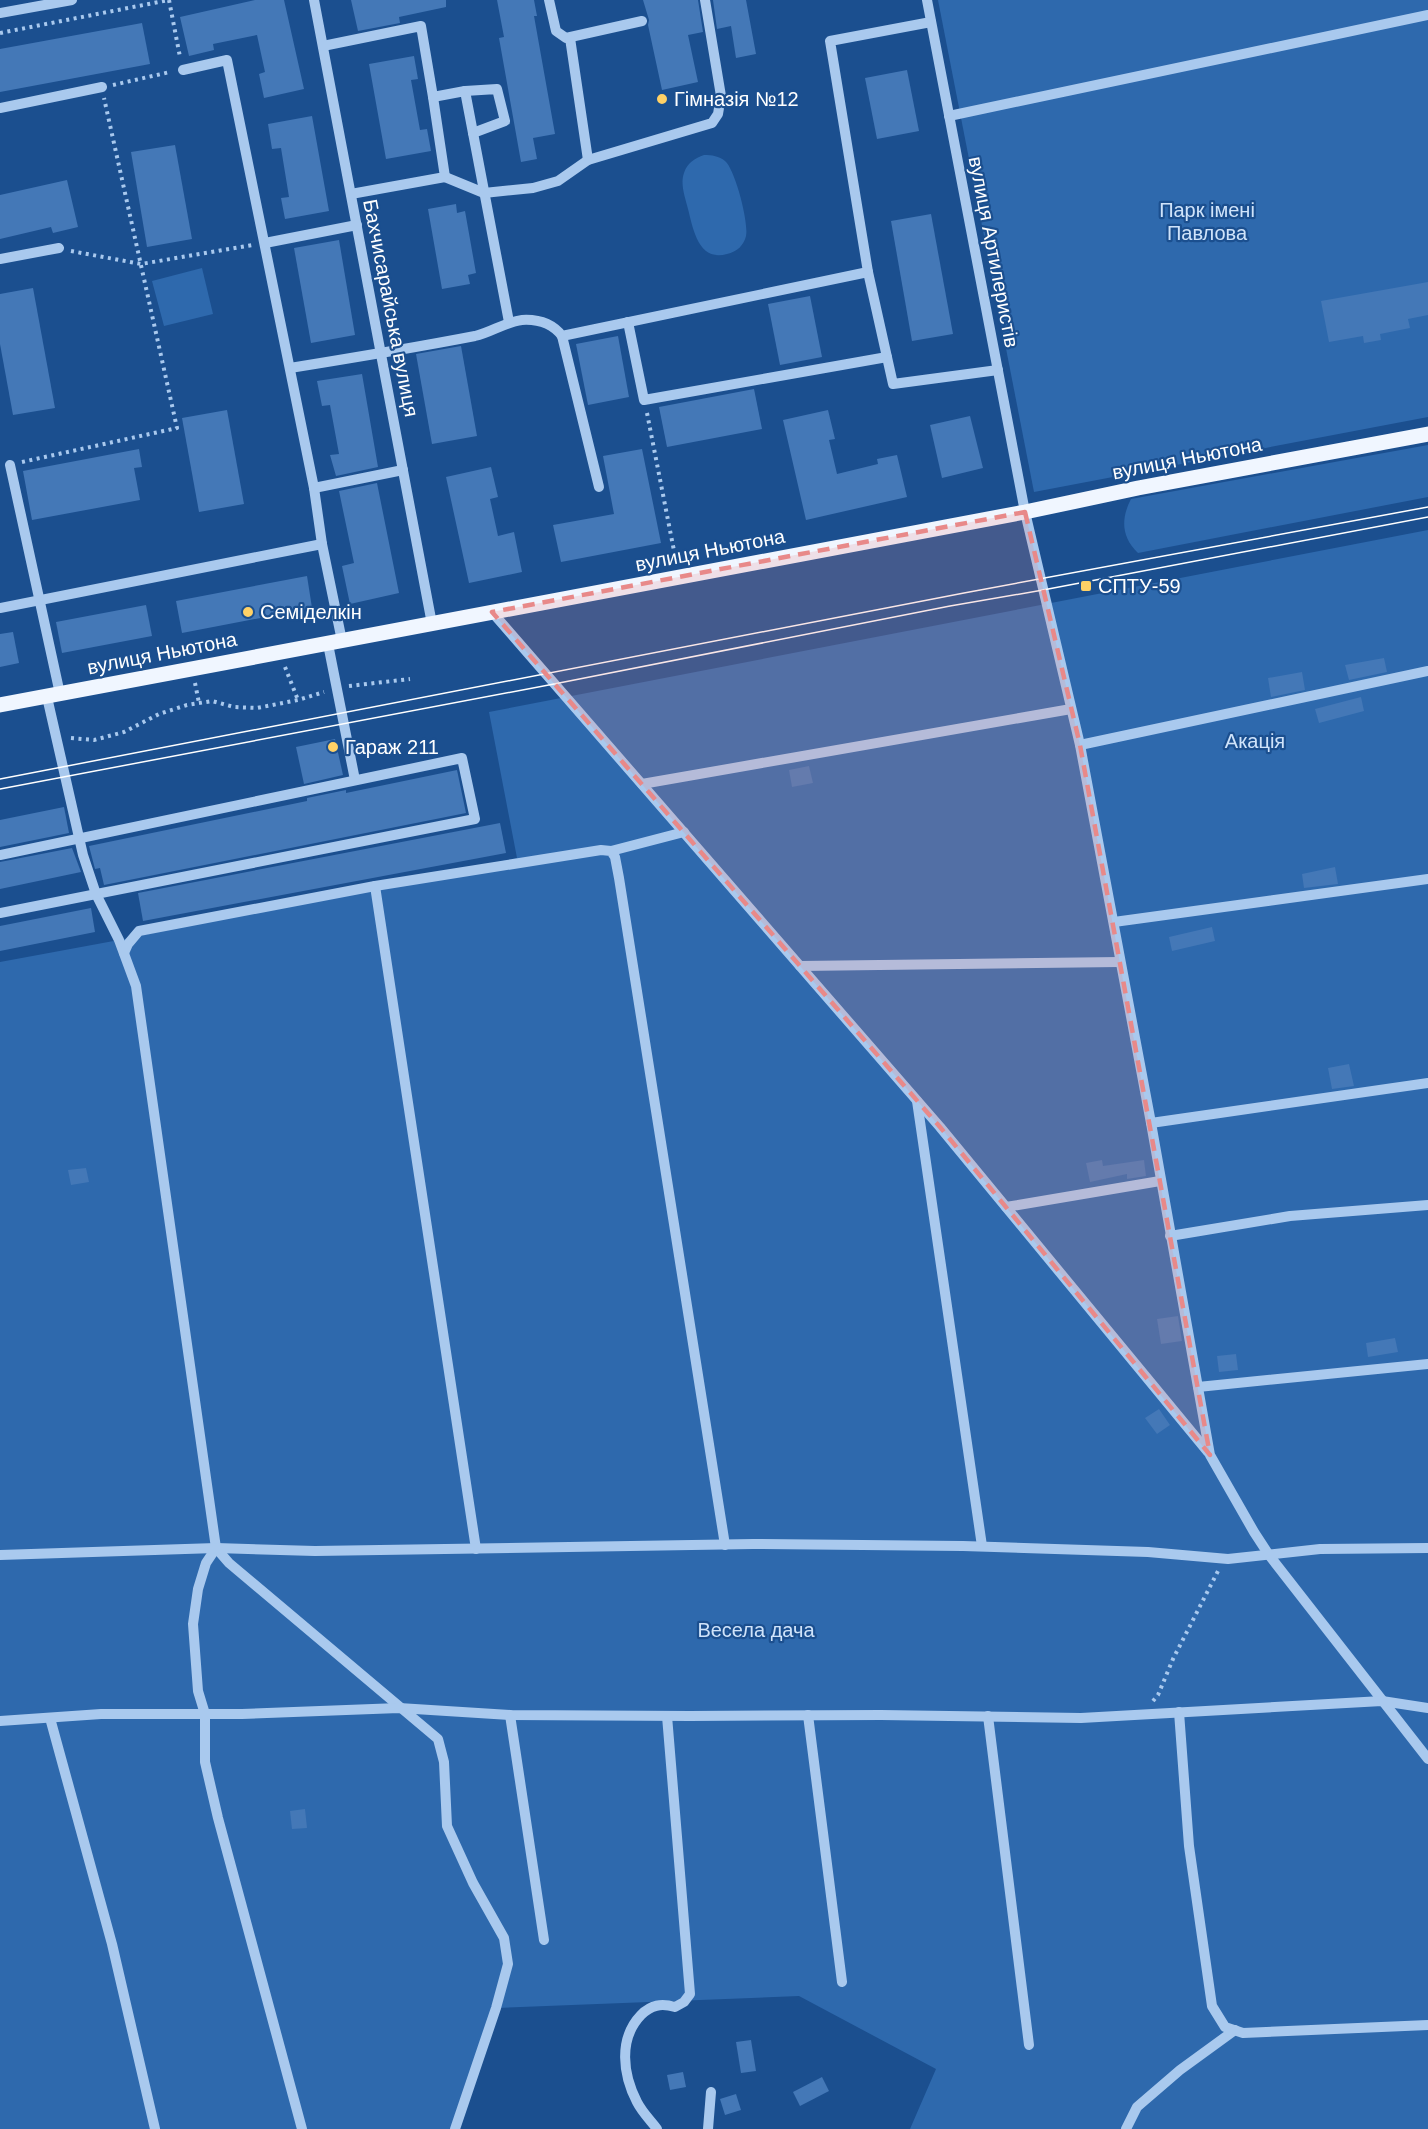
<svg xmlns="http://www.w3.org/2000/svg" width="1428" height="2129" font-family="Arial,sans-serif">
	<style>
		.green { fill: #2e69ad }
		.building { fill: #4478b7 }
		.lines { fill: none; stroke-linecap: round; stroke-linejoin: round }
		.path { stroke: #a9c9ee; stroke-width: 4; stroke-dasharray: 3 4.5; stroke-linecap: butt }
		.minor { stroke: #a9c9ee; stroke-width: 10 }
		.major { stroke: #f0f6ff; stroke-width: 15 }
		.tram { stroke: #fff; stroke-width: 1.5 }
		.marked { fill: #e88989; fill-opacity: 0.2; stroke: #e88989; stroke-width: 4.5; stroke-dasharray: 12 8; stroke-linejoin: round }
		.poi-dot { fill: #ffd166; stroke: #1b4f8f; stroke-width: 2 }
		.labels { text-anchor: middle; stroke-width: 4.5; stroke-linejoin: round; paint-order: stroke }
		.poi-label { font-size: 20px; fill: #fff; stroke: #1b4f8f; text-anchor: start }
		.park-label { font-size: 20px; fill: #cfe3fa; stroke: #1b4f8f }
		.street-label { font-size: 20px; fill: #fff; stroke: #1b4f8f }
	</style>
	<rect width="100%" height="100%" fill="#1b4f8f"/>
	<g class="green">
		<polygon points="938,0 1428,0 1428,417 1034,492"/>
		<path d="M704,155c8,0 15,1 21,6 10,8 24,62 21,75 -2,9 -9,16 -19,18 -29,8 -34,-26 -39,-45 -3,-12 -8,-25 -4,-36 3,-10 11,-15 20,-18z"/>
		<polygon points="202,268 213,314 164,326 152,281"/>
		<path d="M1428,445v52l-290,56c-17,-16 -17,-35 -7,-54z"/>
		<polygon points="1428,530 1428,2129 910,2129 936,2069 799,1996 497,2008 455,2129 0,2129 0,962 119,940 517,858 489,712"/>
	</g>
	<g class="building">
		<polygon points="255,0 284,0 304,89 264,98 259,74 265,72 257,35 213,44 214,50 189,56 180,17"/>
		<polygon points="351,0 446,0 446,7 399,17 400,23 358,31"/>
		<polygon points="497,0 534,0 537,16 534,16 555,134 533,138 537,159 521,162 499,38 504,37"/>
		<polygon points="643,0 698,0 703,32 688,35 698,82 662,90 648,25 649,20"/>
		<polygon points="713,0 746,0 756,54 736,58 731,26 717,29"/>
		<polygon points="142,23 150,64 0,92 0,49"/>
		<polygon points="414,56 418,79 411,80 420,130 427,129 431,151 386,159 369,64"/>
		<polygon points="907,70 919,131 877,139 865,78"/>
		<polygon points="312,116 329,211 285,219 281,198 289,197 281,148 272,149 268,124"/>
		<polygon points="175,145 192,239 147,247 131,152"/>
		<polygon points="67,180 78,227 53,233 51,227 0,239 0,195"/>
		<polygon points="456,204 457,213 465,211 476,273 468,275 470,284 442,289 428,209"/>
		<polygon points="931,214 953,334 912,341 891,221"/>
		<polygon points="339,240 355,335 311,343 294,248"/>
		<polygon points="1428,282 1428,315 1408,319 1410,328 1380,334 1381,340 1364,343 1363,336 1329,342 1321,301"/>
		<polygon points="33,288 55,408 13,415 0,344 0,294"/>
		<polygon points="810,296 822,357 780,365 768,304"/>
		<polygon points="618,336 629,397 588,405 576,344"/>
		<polygon points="461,346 477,436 432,444 416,354"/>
		<polygon points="362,374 378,467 336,476 330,455 339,454 330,405 322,406 317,381"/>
		<polygon points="754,389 762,429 667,447 659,407"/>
		<polygon points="227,410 244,504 199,512 182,418"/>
		<polygon points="828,410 835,439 829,440 837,474 878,464 877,459 897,455 907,497 806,520 783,420"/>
		<polygon points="970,416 983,468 942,478 930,425"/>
		<polygon points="139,449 142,467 134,468 140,500 32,520 23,471"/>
		<polygon points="642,449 661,543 561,562 553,525 614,514 603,456"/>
		<polygon points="491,467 498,497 490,499 498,536 514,532 522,572 469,583 446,477"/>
		<polygon points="377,483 399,593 350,604 342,566 354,563 339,491"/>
		<polygon points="307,576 312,608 182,633 176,601"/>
		<polygon points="146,605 152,636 62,653 56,622"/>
		<polygon points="13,632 19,663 0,667 0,634"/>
		<polygon points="1384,658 1387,672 1349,680 1345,665"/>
		<polygon points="1302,672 1305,690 1271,697 1268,678"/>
		<polygon points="1361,697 1364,711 1319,723 1315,709"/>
		<polygon points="335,739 343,775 304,784 296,747"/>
		<polygon points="809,766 813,783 792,787 789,770"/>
		<polygon points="457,770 466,813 104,885 100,868 95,869 89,846 307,801 307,798 346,790 346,793"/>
		<polygon points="64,807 69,833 0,847 0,820"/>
		<polygon points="500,823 506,853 143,921 138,893"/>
		<polygon points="72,848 81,872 0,889 0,862"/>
		<polygon points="1335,867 1338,884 1304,888 1302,874"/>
		<polygon points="91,908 95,932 0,951 0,926"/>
		<polygon points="1212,927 1215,941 1172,951 1169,937"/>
		<polygon points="1349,1064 1354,1086 1332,1089 1328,1068"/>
		<polygon points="1102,1160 1103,1166 1144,1160 1146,1176 1127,1179 1127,1174 1090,1182 1086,1163"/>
		<polygon points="86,1168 89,1182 71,1185 68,1170"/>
		<polygon points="1178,1316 1182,1341 1161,1344 1157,1319"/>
		<polygon points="1395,1338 1398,1352 1368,1357 1366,1343"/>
		<polygon points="1236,1354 1238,1370 1219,1372 1217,1356"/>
		<polygon points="1159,1409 1170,1425 1157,1434 1145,1418"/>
		<polygon points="305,1809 307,1828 292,1829 290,1811"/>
		<polygon points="751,2040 756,2071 741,2073 736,2042"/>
		<polygon points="683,2072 686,2087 670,2090 667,2075"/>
		<polygon points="822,2077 829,2091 800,2106 793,2092"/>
		<polygon points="736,2094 741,2110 725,2115 720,2099"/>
	</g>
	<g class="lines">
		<g class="path">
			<polyline points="169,0 180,57"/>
			<polyline points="0,33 169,0"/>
			<polyline points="113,85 170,72"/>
			<polyline points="71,251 141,264 253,245"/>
			<polyline points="647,413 676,561"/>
			<polyline points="22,462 177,428 104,98"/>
			<polyline points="285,667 298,700"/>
			<polyline points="195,683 199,703"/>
			<polyline points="349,686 410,679"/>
			<polyline points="71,738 94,740 124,732 159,714 187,705 212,701 234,707 257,708 298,700 324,692"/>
			<polyline points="1153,1701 1158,1695 1173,1659 1218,1571"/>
		</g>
		<g class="minor">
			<polyline points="314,0 432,624"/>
			<polyline points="549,0 556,31 566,38 642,21"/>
			<polyline points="927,0 1025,512 1080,745 1151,1123 1210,1455 1254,1532 1269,1555 1428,1759"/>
			<polyline points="0,13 72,0"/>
			<polyline points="570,38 588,160"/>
			<polyline points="323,46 421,26 433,97 465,91 509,322"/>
			<polyline points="183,70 227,60 314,488 322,544 342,641"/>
			<polyline points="465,91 497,89 505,121 473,133"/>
			<polyline points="0,108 102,87"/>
			<polyline points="949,116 1428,15"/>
			<polyline points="445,177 484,193 533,188 558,181 588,160 712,123 718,114 721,96 705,0"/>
			<polyline points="351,194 445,177 433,97"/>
			<polyline points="265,243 357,225"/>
			<polyline points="0,259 59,248"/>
			<polyline points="868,272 830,41 931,22"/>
			<polyline points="628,322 644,400 887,357"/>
			<polyline points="562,336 599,487"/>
			<path d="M290,368c62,-10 123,-20 185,-32 17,-4 30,-14 47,-16 17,-1 30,3 40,16l306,-64 25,112 105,-14"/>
			<polyline points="10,465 60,694"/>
			<polyline points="314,488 403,470"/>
			<polyline points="0,608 322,544"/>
			<polyline points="492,612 940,1127 1208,1452"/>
			<polyline points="328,644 355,780"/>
			<polyline points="47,697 83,855 96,894 119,940 136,986 216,1548 229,1563 438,1739 444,1762 447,1826 473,1883 504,1938 508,1964 496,2008 455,2129"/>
			<polyline points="1080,745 1428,671"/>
			<polyline points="642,784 1071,709"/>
			<polyline points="611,851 684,832"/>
			<polyline points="0,855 462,758 475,819 0,913"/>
			<polyline points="375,886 476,1549"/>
			<polyline points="1114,922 1428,879"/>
			<polyline points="124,953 128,944 139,931 375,886 601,850 611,851 615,857 619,878 725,1545"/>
			<polyline points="800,966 1120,962"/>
			<polyline points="917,1101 982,1546"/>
			<polyline points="1151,1123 1428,1083"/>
			<polyline points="1006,1207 1160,1181"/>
			<polyline points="1170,1236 1290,1216 1428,1205"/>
			<polyline points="1198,1387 1428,1364"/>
			<polyline points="216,1548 206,1563 198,1589 193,1624 198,1691 205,1714 205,1762 218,1818 302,2129"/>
			<polyline points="0,1555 216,1548 315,1551 753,1544 963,1546 1148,1552 1228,1559 1320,1549 1428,1548"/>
			<polyline points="1179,1712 1189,1846 1212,2006 1225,2027 1243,2033 1428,2025"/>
			<polyline points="510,1715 544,1940"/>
			<polyline points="808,1715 842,1982"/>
			<polyline points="988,1716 1029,2045"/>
			<polyline points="50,1718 112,1944 155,2129"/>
			<polyline points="0,1721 101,1714 242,1714 399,1708 510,1715 690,1716 881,1715 1081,1718 1382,1701 1428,1708"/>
			<path d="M657,2129c-6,-8 -15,-17 -20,-27 -14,-27 -19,-63 4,-87 10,-10 20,-12 34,-8l9,-5 6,-8 -23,-278"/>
			<polyline points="708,2129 711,2092"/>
			<polyline points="1126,2129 1137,2107 1180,2070 1235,2030"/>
		</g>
		<polyline class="major" points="0,705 1025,512 1138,488 1428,434"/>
		<g class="tram">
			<polyline points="0,779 964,593 1428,507"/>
			<polyline points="0,789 554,684 950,606 1043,590 1428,517"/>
		</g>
	</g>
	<path class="marked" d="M1025,512l55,233 130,710 -270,-328 -448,-515z"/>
	<g class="poi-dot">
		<circle cx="662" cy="99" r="6"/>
		<rect x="1080" y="580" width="12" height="12" rx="3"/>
		<circle cx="248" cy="612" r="6"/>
		<circle cx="333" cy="747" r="6"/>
	</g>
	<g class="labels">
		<g class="poi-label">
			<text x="674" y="106">Гімназія №12</text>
			<text x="1098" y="593">СПТУ-59</text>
			<text x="260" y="619">Семіделкін</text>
			<text x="345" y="754">Гараж 211</text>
		</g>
		<g class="park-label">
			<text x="1207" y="217">Парк імені<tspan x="1207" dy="23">Павлова</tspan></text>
			<text x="1255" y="748">Акація</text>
			<text x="756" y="1637">Весела дача</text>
		</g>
		<g class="street-label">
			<text transform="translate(994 252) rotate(79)" y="7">вулиця Артилеристів</text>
			<text transform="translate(391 308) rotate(79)" y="7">Бахчисарайська вулиця</text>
			<text transform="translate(1187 458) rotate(-11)" y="7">вулиця Ньютона</text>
			<text transform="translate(710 550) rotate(-11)" y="7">вулиця Ньютона</text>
			<text transform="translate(162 653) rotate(-11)" y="7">вулиця Ньютона</text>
		</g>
	</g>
</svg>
